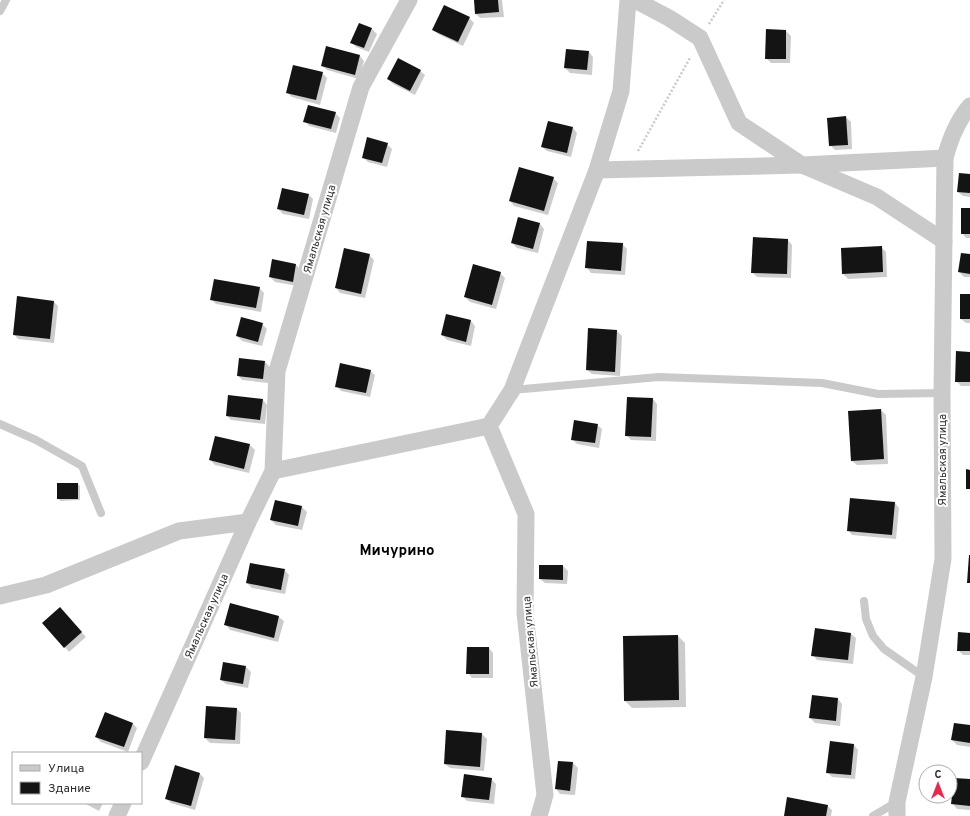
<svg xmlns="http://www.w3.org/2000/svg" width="970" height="816" font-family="Overpass,sans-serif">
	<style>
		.shadow { fill: #0003 }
		.building { fill: #141414 }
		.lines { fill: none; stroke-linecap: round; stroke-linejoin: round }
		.path { stroke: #cacaca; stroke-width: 2.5; stroke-dasharray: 2 2; stroke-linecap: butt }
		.lane { stroke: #cacaca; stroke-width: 8 }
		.street { stroke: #cacaca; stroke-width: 17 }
		.labels { text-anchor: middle; stroke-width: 4; stroke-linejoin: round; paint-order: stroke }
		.street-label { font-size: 11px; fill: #2d2d2d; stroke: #fff }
		.district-label { font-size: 15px; font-weight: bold; fill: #000; stroke: #fff }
	</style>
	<rect width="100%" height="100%" fill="#fff"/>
	<g class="shadow">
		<polygon points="475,0 502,0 504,17 480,18 476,14"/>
		<polygon points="469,18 474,23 463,46 438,34 433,30"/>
		<polygon points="359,24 372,29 377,34 369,52 356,47 352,43"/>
		<polygon points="786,31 791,36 790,63 771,63 766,58"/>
		<polygon points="327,47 360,56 364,61 359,79 327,70 322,65"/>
		<polygon points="567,50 589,52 593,57 592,75 570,73 565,68"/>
		<polygon points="420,71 425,75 415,95 393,84 388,79"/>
		<polygon points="322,73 327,78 320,105 292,97 287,93"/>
		<polygon points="335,113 340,118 336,133 309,126 305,121"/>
		<polygon points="846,117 851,122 852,149 835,150 830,145"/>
		<polygon points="573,128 577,133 571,157 547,151 542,147"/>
		<polygon points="387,144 392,149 387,167 368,162 363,157"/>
		<polygon points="970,175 970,197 963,196 958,192"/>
		<polygon points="553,178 558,183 548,215 514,206 510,201"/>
		<polygon points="309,195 313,199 309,219 283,214 278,209"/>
		<polygon points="970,209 970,238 966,238 962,233"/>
		<polygon points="518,219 540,224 544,229 538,253 517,248 512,243"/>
		<polygon points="788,240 792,245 791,278 757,277 752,272"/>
		<polygon points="622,244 627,249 625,275 591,273 587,268"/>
		<polygon points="881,247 886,252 887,277 848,279 843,274 842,249"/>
		<polygon points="369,255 374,260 365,298 340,293 336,288"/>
		<polygon points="970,255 970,277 964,277 959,272"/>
		<polygon points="296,265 300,269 298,286 275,282 270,277"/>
		<polygon points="500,273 505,278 496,309 470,302 465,297"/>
		<polygon points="259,288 264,293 261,312 216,304 212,300"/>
		<polygon points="970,295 970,323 966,323 961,319"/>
		<polygon points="54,302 58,306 54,343 18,339 14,334"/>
		<polygon points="447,315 471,321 475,326 471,346 447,340 442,335"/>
		<polygon points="262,324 267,329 262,346 242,341 237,336"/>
		<polygon points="589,329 617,331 622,336 620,376 592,374 587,370"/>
		<polygon points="970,353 970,386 961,386 956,381"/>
		<polygon points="240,359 265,362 270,367 268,383 242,380 238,375"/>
		<polygon points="370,371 375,375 370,397 341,391 336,386"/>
		<polygon points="653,399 657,404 656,441 631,440 626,435"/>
		<polygon points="263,400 267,405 265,424 231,420 227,416"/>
		<polygon points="881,410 886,415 888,464 857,465 852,461"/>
		<polygon points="597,425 602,429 599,448 577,444 572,439"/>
		<polygon points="216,437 250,445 255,450 249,473 215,465 210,460"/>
		<polygon points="78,484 80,486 80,500 60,501 58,498"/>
		<polygon points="895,503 899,508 896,539 852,535 848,530"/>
		<polygon points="302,507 307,512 302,530 276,525 271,520"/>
		<polygon points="563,566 568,571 567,584 545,583 540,579"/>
		<polygon points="284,570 289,575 285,594 252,588 247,583"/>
		<polygon points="231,604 279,617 284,621 278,642 230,630 226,625"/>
		<polygon points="64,613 86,637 69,652 65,647"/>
		<polygon points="816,629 851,634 856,638 853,664 817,660 813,655"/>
		<polygon points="970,634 970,655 963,655 958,650"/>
		<polygon points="678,636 685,643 686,707 632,708 625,701"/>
		<polygon points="489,648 493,653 493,678 472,678 468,673"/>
		<polygon points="224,663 246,667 251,672 248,688 226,684 221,680"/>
		<polygon points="838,699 842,704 840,726 815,723 810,718"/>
		<polygon points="237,709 241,713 240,744 210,743 205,738"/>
		<polygon points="132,723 137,728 128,752 101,742 96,737"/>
		<polygon points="970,726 970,747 957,745 952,740"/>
		<polygon points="482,734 487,739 484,771 450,768 445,764"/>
		<polygon points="854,745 858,750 855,779 832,777 827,772"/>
		<polygon points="559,762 573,763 578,768 575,795 560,794 556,789"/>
		<polygon points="200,774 204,778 195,810 171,803 166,798"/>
		<polygon points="491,779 496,784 494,804 467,801 462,796"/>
		<polygon points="970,780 970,810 957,809 953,804"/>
		<polygon points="84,803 103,803 99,811"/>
		<polygon points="827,806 832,810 831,816 785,816"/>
	</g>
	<g class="building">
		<polygon points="474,0 498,0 499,12 475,14"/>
		<polygon points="444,5 470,17 458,42 432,30"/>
		<polygon points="359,23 372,28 364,48 350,43"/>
		<polygon points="766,29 786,30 786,59 765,59"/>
		<polygon points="326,46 360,55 355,75 321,66"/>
		<polygon points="566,49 589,51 587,70 564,68"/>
		<polygon points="398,58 421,70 410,91 387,79"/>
		<polygon points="293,65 323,72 316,100 286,93"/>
		<polygon points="308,105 336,112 331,129 303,122"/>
		<polygon points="846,116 848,145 829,146 827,118"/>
		<polygon points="548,121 573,127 567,153 541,147"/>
		<polygon points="367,137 388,143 382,163 362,158"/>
		<polygon points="519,167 554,177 544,211 509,201"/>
		<polygon points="959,173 970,174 970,193 957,192"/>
		<polygon points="282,188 309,194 304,215 277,209"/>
		<rect x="961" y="208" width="9" height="26"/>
		<polygon points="518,217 540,223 533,249 511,243"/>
		<polygon points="753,237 788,239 787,274 751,273"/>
		<polygon points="587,241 623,243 621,271 585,268"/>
		<polygon points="882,246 883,272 842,274 841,248"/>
		<polygon points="344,248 370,254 361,294 335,288"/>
		<polygon points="961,253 970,254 970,274 958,272"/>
		<polygon points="272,259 296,264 293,282 269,277"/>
		<polygon points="473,264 501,272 492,305 464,297"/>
		<polygon points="214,279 260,287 256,308 210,300"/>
		<rect x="960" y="294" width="10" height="25"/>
		<polygon points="17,296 54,301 50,339 13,335"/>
		<polygon points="446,314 471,320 466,342 441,335"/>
		<polygon points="241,317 263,323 258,342 236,336"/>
		<polygon points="588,328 617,330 615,372 586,370"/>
		<polygon points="956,351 970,352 970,382 955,382"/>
		<polygon points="239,358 265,361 263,379 237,376"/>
		<polygon points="340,363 371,370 366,393 335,387"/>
		<polygon points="228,395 263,399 260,420 226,416"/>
		<polygon points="627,397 653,398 651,437 625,436"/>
		<polygon points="881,409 884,459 851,461 848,411"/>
		<polygon points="574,420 598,424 595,443 571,440"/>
		<polygon points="215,436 250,444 244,469 209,460"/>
		<polygon points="966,469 970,470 970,489 966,489"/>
		<rect x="57" y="483" width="21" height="16"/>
		<polygon points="850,498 895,502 892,535 847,531"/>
		<polygon points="275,500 302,506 298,526 270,520"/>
		<polygon points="969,555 970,555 970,583 967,583"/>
		<polygon points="250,563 285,569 281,590 246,583"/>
		<polygon points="539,565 563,565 563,580 539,579"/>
		<polygon points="230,603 279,616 274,638 224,625"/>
		<polygon points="60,607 82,632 64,648 42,623"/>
		<polygon points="815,628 851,633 848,660 811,656"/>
		<polygon points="958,632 970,633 970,651 957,651"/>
		<polygon points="678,635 679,700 624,701 623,636"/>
		<polygon points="467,647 489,647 489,674 466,674"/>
		<polygon points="223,662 246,666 243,684 220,680"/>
		<polygon points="812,695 838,698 836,721 809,718"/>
		<polygon points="206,706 237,708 235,740 204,738"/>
		<polygon points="105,712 133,723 124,747 95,737"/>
		<polygon points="954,723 970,725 970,743 951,740"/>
		<polygon points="446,730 482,733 480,767 444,764"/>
		<polygon points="830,741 854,744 851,775 826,773"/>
		<polygon points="558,761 573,762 570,791 555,789"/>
		<polygon points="175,765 200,773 191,806 165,799"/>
		<polygon points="464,774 492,778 489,800 461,797"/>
		<polygon points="954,778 970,779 970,806 951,804"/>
		<polygon points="787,797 828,805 826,816 784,816"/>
	</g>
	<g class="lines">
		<g class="path">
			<polyline points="709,24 724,0"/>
			<polyline points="638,151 690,58"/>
		</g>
		<g class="lane">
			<polyline points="0,11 6,0"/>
			<polyline points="512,390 659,377 822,383 878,394 942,393"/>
			<polyline points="0,424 36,440 82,466 101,513"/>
			<polyline points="864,601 866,619 873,636 884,649 924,677"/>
			<polyline points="873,816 897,802"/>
		</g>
		<g class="street">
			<polyline points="635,0 669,18 700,38 739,123 802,165 877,197 944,241"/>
			<polyline points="597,170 802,165 945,158"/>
			<polyline points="273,471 489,426"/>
			<polyline points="0,596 46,585 179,531 248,522"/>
			<polyline points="141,762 248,522 273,471 277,371 361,87 409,0"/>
			<polyline points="117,816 123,803"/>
			<polyline points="539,816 545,795 525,613 526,514 489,426 512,390 597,170 621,91 628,0"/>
			<path d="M897,816v-14l27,-125 19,-118 -1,-166 3,-235c5,-19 12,-37 25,-52"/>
		</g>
	</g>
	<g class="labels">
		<g class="street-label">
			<text transform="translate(319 229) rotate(-74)" y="4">Ямальская улица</text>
			<text transform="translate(942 460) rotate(-90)" y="4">Ямальская улица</text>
			<text transform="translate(206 616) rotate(-66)" y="4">Ямальская улица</text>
			<text transform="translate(530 642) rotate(-95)" y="4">Ямальская улица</text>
		</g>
		<g class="district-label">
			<text x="397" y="555">Мичурино</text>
		</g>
	</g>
	<rect x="12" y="752" width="130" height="52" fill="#ffffff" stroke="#ababab"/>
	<rect x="20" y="765" width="20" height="6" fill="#cacaca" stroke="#ababab"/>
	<text x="48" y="772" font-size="12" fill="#2d2d2d">Улица</text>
	<rect x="20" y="782" width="20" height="12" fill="#141414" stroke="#ababab"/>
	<text x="48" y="792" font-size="12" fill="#2d2d2d">Здание</text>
	<g transform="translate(938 784)"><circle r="19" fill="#ffffff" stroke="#ababab"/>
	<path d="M0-3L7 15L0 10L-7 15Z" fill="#eb274b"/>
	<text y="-6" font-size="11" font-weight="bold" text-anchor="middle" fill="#2d2d2d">С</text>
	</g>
</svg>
